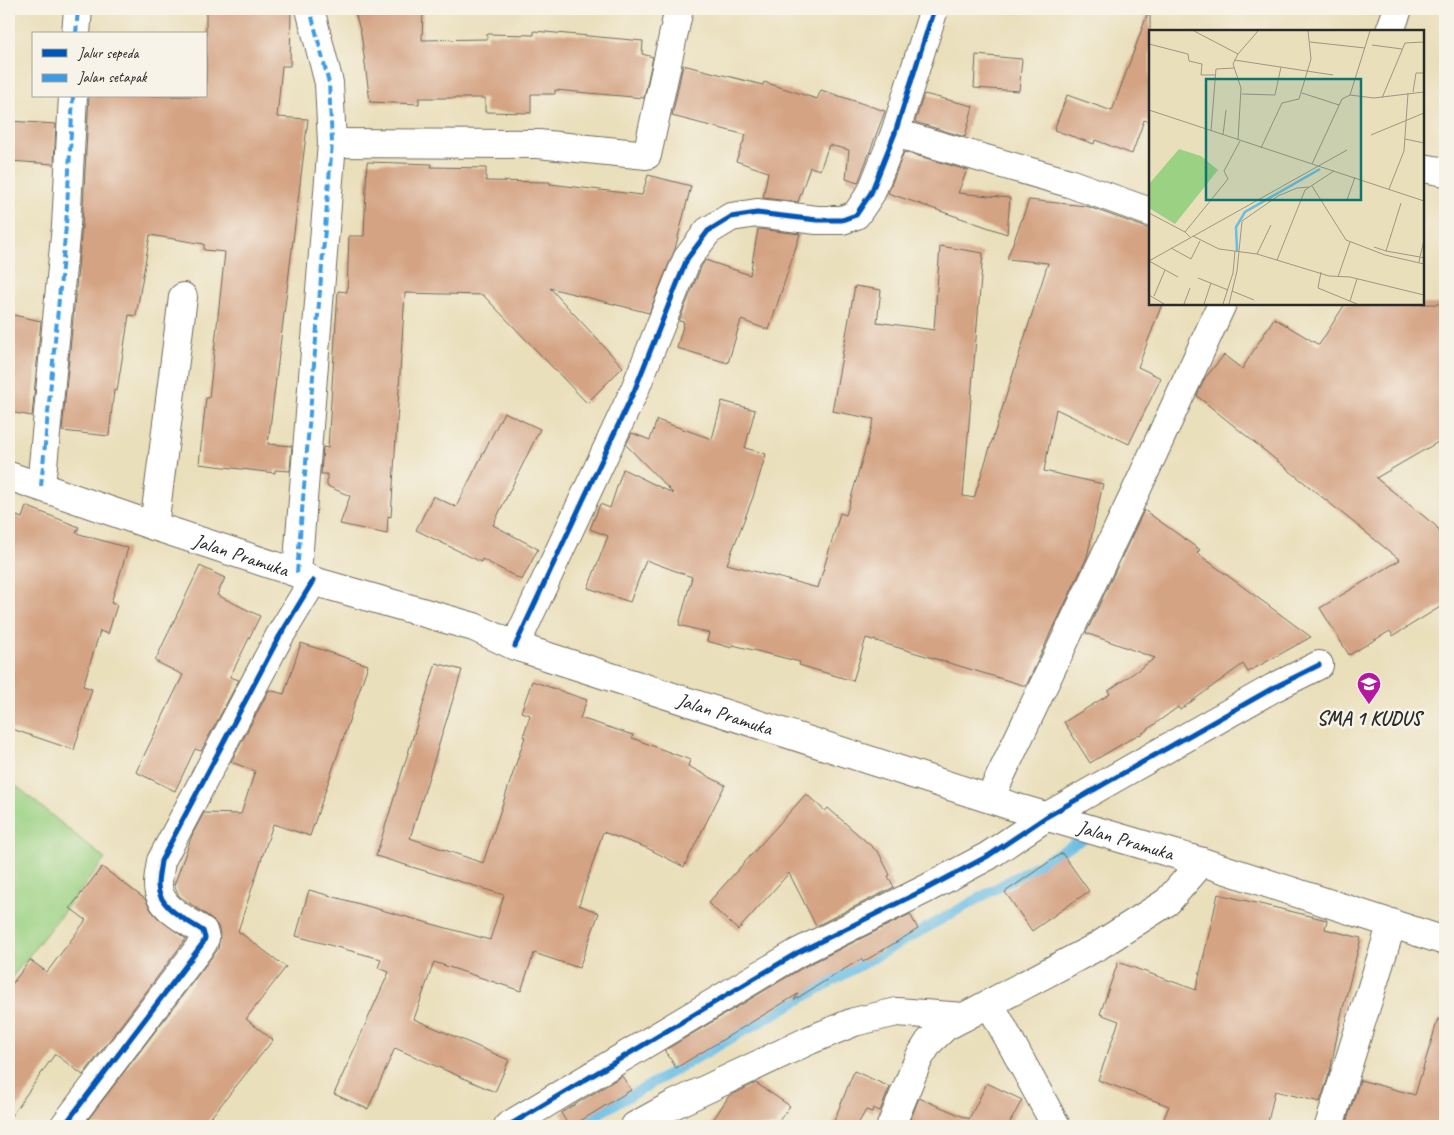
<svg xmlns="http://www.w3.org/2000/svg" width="1454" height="1135" font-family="Caveat,sans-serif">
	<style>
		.green { fill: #9bd183; stroke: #637e57 }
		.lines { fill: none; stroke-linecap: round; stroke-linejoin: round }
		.stream { stroke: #69bde5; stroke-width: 10 }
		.building { fill: #d4a383 }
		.minor-casing { stroke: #6e6a5d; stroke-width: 30 }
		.major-casing { stroke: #6e6a5d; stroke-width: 30 }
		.minor { stroke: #fff; stroke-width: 28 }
		.major { stroke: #fff; stroke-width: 28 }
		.quiet { stroke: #3d9ce1; stroke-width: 4; stroke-dasharray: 8 4; stroke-linecap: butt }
		.cycleway-casing { stroke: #f7f3e8; stroke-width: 8 }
		.cycleway { stroke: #0057b8; stroke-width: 5 }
		.labels { text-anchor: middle; stroke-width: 5; stroke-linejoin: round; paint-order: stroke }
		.street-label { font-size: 20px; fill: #2b2b2b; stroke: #f7f3e8 }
		.poi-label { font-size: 20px; font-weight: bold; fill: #2b2b2b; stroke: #f7f3e8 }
		.inset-river { fill: none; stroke: #69bde5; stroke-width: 2.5 }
		.inset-road { fill: none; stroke: #9e9781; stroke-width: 1 }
		.view { fill: #0f766e; fill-opacity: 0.15; stroke: #0f766e; stroke-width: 2.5 }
		.inset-edge { fill: none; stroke: #2b2b2b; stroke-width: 2.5 }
	</style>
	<rect width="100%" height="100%" fill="#f7f3e8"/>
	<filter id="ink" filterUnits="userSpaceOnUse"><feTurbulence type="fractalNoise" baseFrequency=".02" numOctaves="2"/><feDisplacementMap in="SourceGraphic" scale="10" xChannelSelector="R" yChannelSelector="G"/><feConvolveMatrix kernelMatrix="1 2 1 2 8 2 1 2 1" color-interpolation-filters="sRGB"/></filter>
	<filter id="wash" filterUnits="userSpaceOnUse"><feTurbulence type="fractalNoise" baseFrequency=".0096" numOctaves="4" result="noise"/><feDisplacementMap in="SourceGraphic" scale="20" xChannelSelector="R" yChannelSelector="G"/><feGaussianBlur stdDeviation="1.12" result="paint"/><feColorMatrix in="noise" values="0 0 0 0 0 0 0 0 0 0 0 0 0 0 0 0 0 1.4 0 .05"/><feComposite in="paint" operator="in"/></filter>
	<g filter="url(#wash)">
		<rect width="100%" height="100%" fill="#eadfbb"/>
		<polygon class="green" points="9,780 105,859 9,981"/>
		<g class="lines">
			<polyline class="stream" points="577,1126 1092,834"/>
		</g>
		<g id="blocks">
			<g class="building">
				<polygon points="206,9 291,9 290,66 282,66 277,117 308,119 268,444 292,446 290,471 275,470 275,473 199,464 206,398 209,398 225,252 204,250 204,244 150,235 136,316 129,315 117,391 114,390 109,436 62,431 82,227 89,96 206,96"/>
				<polygon points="354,9 423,9 422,40 487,39 487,34 534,35 534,31 643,41 642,54 653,57 644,98 555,90 555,94 531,94 531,113 485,112 485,98 419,98 419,104 370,102 361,33"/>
				<polygon points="1147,15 1150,15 1150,122 1144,120 1132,154 1095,140 1094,144 1054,130 1067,95 1112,111"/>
				<polygon points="976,55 1022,59 1019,91 974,88"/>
				<polygon points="683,65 763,85 764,82 817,99 821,90 885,111 858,183 846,179 849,150 829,145 820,170 810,167 798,202 763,198 768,172 736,161 746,135 672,116"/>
				<polygon points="924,94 973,106 965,137 915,122"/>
				<polygon points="9,121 56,124 54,164 9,161"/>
				<polygon points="904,152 967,170 958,193 1010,198 1007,234 888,193"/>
				<polygon points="367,162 432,164 431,167 486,168 486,181 550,182 550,184 642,195 648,175 691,186 675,249 649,313 550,288 623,367 587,403 483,295 405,293 391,517 388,516 387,534 340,524 350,496 327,486 327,474 321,474 323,447 328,448 338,291 347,292 349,236 364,236"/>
				<polygon points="1029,200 1086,206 1150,229 1150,304 1162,304 1138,367 1161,378 1129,444 1056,409 1044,471 1103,484 1087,557 1053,629 1052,629 1048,639 1026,686 866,638 853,681 799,665 800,662 733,645 732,648 707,641 709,633 679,625 692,577 646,560 630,602 588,588 608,536 590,529 600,504 610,508 623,469 674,494 626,445 632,433 650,440 657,420 712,439 722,401 755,410 745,448 766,454 753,497 727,564 818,588 840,513 846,515 874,419 832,411 855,286 881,290 877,322 934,330 940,246 983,253 963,496 974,498 1048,263 1007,259"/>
				<polygon points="758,229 800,234 769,330 741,320 728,363 677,348 684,322 679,321 701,267 705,260 750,275"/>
				<polygon points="1345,304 1445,304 1445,438 1376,478 1436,526 1445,541 1445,604 1393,636 1390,631 1349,655 1320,608 1400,560 1197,396 1205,378 1224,355 1242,369 1274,318 1319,345"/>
				<polygon points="9,314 41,321 32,416 9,412"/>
				<polygon points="504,412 540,429 493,525 538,549 522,580 482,559 481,562 416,530 433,496 456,507"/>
				<polygon points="26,506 79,527 76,533 128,548 111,603 117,605 108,634 100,631 83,686 92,689 74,750 9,728 9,513 22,518"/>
				<polygon points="1144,510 1200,550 1197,553 1311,637 1248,672 1243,664 1180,710 1178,707 1140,735 1139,734 1090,763 1064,722 1110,694 1108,691 1155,658 1086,633"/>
				<polygon points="200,566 225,578 217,595 260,616 230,677 239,680 201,751 195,749 175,791 136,772 183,675 155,661"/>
				<polygon points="301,643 368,665 310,836 273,824 238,931 286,967 246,1019 273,1040 204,1126 83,1126 218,949 220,934 218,926 211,918 179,896 174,885 193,833 204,813 241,814 255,771 231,762 269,690 284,694"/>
				<polygon points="436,663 462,670 410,838 483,863 525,737 523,737 530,715 521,712 532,681 587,700 580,718 633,735 632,738 690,760 688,766 725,785 684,867 647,848 603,832 579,905 599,913 579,968 534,953 521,991 434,962 414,1019 509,1060 495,1092 395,1048 368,1109 334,1094 389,972 378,968 381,959 296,936 309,890 490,940 504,895 376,856"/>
				<polygon points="806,794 825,811 828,808 879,853 890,875 888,876 894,887 816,926 789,873 738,930 708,903"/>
				<polygon points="1062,853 1089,891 1032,931 1005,892"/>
				<polygon points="102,867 145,899 151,910 158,918 186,939 83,1075 55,1054 9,1119 9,988 30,960 47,972 86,920 70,908"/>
				<polygon points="1218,894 1327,920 1325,929 1361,938 1341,1016 1330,1071 1320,1102 1275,1091 1267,1126 1161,1126 1169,1106 1098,1080 1119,1021 1100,1014 1118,962 1196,990"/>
				<polygon points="910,914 918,929 863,962 861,959 794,1000 798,994 676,1068 665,1050 804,967"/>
				<polygon points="1438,1019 1445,1020 1445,1126 1345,1126 1360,1080 1415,1095"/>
				<polygon points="854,1071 890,1087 880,1111 873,1108 872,1112 866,1110 857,1126 832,1126"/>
				<polygon points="622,1076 631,1090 572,1126 569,1126 561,1113"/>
				<polygon points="756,1083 790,1106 775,1126 709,1126 729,1096"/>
				<polygon points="987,1083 1022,1100 1008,1126 917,1126 909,1123 919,1098 969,1119"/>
			</g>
		</g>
	</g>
	<g filter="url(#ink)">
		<use href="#blocks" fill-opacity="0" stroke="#6e6a5d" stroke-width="1"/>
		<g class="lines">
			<defs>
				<g id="minor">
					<polyline points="1390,31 1398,9"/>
					<polyline points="76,34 78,9"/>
					<polyline points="895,133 1069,183 1150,212"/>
					<polyline points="332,143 538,144 647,155 679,9"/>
					<polyline points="1423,168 1445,172"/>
					<polyline points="41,486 66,226 73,96"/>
					<polyline points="154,526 183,297"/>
					<polyline points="297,573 332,143 329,83 310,9"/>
					<polyline points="515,646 635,389 687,259 708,231 731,217 757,213 817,220 842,220 856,215 871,193 895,133 934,9"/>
					<polyline points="990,798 1135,493 1222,304"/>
					<polyline points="990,1004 1056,1126"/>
					<path d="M64,1126l139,-183 2,-5 -2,-7c-16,-11 -45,-23 -45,-46 0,-8 2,-16 3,-24l118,-224 34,-56"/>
					<polyline points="508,1126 797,953 926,889 988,856 1046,817 1273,688 1319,665"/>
					<polyline points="635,1126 673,1105 810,1040 854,1022 897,1012 964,1017"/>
					<polyline points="891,1126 919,1058 929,1042 945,1027 1098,946 1167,902 1202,862"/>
					<polyline points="1329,1126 1392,923"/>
				</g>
				<g id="major">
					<path id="s1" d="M9,476l145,50 143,47 16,8 161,46 41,19 506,163 181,53 243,79"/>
				</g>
			</defs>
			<use href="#minor" class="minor-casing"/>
			<use href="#major" class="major-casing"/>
			<use href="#minor" class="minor"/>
			<use href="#major" class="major"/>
			<g class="quiet">
				<polyline points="76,34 78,9"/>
				<polyline points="41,486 66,226 73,96"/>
				<polyline points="297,573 332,143 329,83 310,9"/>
			</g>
			<defs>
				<g id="cycleway">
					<polyline points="515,646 635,389 687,259 708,231 731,217 757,213 817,220 842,220 856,215 871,193 895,133 934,9"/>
					<path d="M64,1126l139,-183 2,-5 -2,-7c-16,-11 -45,-23 -45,-46 0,-8 2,-16 3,-24l118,-224 34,-56"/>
					<polyline points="508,1126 797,953 926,889 988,856 1046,817 1273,688 1319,665"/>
				</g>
			</defs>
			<use href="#cycleway" class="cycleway-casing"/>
			<use href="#cycleway" class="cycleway"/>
		</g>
	</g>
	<defs>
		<symbol id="school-pin" viewBox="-11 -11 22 30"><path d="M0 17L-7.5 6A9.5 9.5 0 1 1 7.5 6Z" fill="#b5179e" stroke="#f7f3e8"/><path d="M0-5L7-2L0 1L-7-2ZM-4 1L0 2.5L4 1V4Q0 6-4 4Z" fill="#fff"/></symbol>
	</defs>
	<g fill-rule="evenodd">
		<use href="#school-pin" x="1355" y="670" width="28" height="38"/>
	</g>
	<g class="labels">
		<g class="street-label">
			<text dy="7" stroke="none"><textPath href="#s1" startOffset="245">Jalan Pramuka</textPath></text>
			<text dy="7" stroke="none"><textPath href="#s1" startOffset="755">Jalan Pramuka</textPath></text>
			<text dy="7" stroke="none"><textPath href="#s1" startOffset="1175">Jalan Pramuka</textPath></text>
		</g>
		<g class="poi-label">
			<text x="1369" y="725">SMA 1 KUDUS</text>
		</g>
	</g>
	<g transform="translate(1149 30)">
		<rect width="275" height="275" fill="#eadfbb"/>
		<path d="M30,119l22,7 17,14 -43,54 -26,-16v-24z" fill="#9bd183"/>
		<path class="inset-river" d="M88,221l-1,-24 9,-15 75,-43"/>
		<path class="inset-road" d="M45,1l44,23M161,12l55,6M0,14l39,10 1,7 13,3 -1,11h14M223,15l30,4M85,30l99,15M264,62l3,-19h8M153,63l37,12M93,64l33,1 6,-28M201,65l24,3 50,-6M233,68l23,-55 19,-1M0,80l275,91M62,101l5,-62 18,-1M74,105l3,-25M222,105l53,-22M256,109l19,4M89,110l3,-52 -8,-24 5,-10 20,-23M112,118l21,-45 17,-4 12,-40 -3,-28M163,134l30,-65 8,-4 20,-64M163,156l34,54 39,15 39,9M240,159l15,-38 4,-58M198,170l8,-23M0,183l36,19M44,206l26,13 38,5 72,22 21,1 74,18M41,207l-5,-5 43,-53 -4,-8 16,-30M275,210l-4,17 4,1M225,217l12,4 15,-48M22,218l20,11 9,-18M237,221l34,6 -1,5M108,224l14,-29M128,230l28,-70 29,-19M0,231l198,-111M0,231l29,16M172,242l-3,16 39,16M189,247l12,-35M49,248l30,12M83,261l22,9M0,265l15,9M5,266l11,-26M201,271l7,-22M35,274l6,-16M55,274l7,-21M74,274l10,-31 2,-22M80,274l8,-33 5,-50 36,-25 19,-8 12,-1"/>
		<path class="view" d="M57,49h155v121h-155z"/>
		<rect width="275" height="275" class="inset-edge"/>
	</g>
	<rect width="1454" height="1135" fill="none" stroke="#f7f3e8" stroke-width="30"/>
	<rect x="32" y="32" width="175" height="65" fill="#f7f3e8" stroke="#a5a39c"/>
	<rect x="42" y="49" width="25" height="8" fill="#0057b8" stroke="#a5a39c"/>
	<text x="78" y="58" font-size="15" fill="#2b2b2b">Jalur sepeda</text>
	<rect x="42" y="74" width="25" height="8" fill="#3d9ce1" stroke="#a5a39c"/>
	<text x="78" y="82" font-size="15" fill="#2b2b2b">Jalan setapak</text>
</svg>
